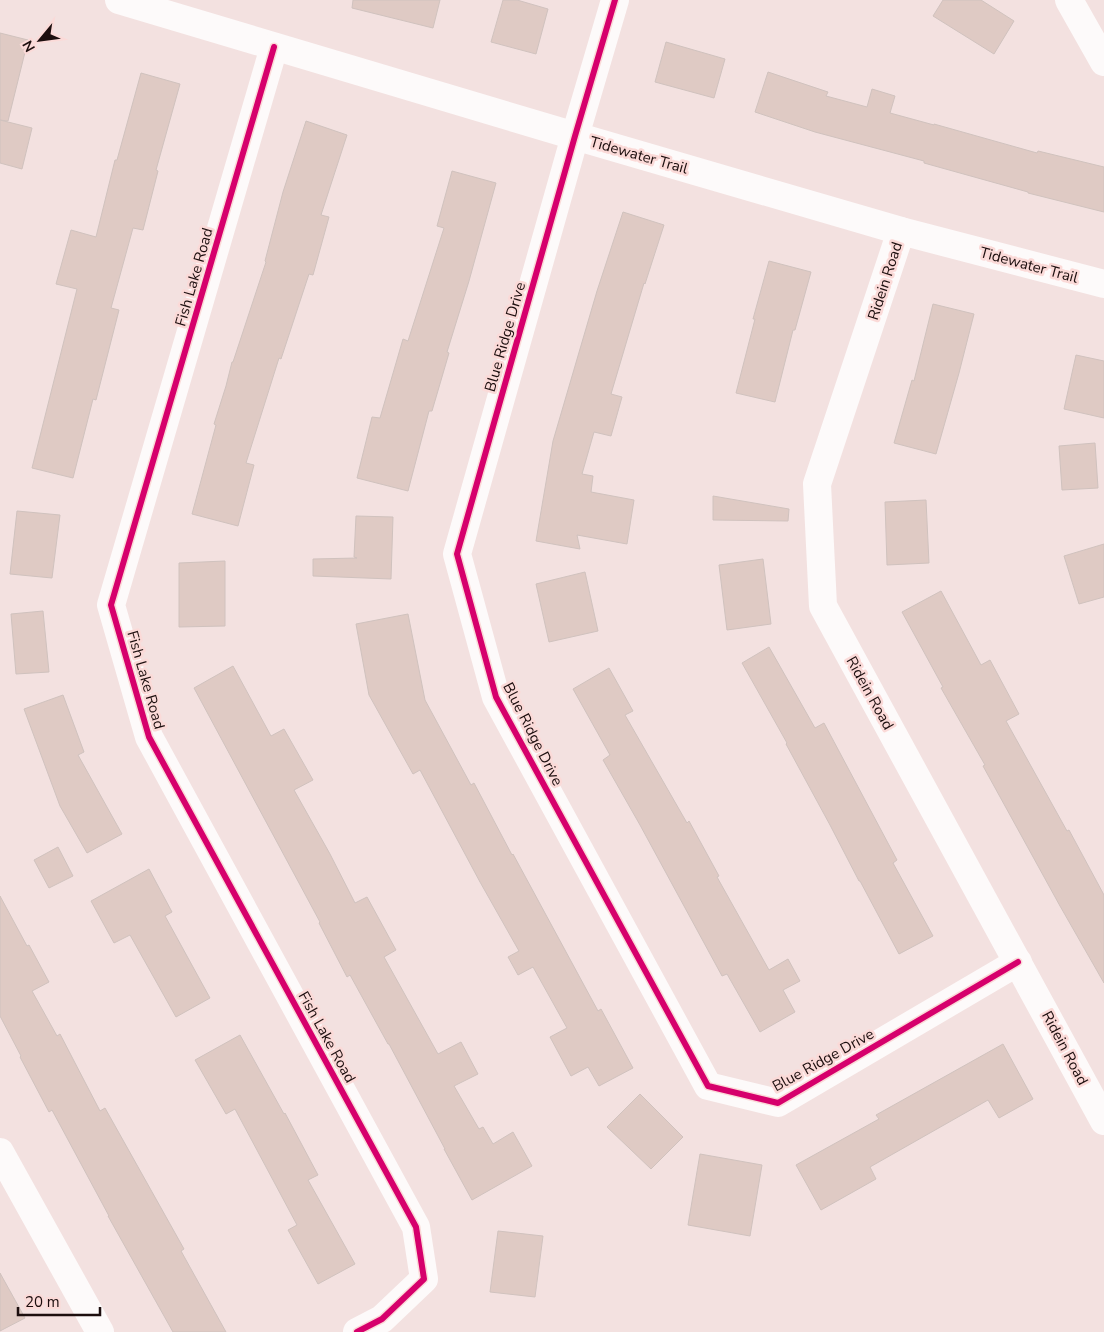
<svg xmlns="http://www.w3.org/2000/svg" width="1104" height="1332" font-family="'Nunito Sans',sans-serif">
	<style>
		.building { fill: #dfcac4; stroke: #d0c2be }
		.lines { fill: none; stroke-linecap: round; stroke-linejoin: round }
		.street { stroke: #fdfafa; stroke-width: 28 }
		.cycleway-casing { stroke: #fbdad8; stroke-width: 9 }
		.cycleway { stroke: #d6006c; stroke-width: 6 }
		.labels { text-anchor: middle; stroke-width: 5; stroke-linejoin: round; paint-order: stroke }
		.street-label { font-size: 15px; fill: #1c0e0e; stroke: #fbdad8 }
	</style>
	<rect width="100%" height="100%" fill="#f3e1e0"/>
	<g class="building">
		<polygon points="353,0 440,0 433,28 352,8"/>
		<polygon points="503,0 517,0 548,9 536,54 491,42"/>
		<polygon points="943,0 981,0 1014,21 994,54 933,16"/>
		<polygon points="0,33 28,40 8,121 0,120"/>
		<polygon points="666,42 725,59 714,98 655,82"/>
		<polygon points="768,72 828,92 826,96 867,107 872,89 895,96 890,113 934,125 934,124 1037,153 1038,151 1104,167 1104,212 1028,193 1028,192 924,163 924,161 815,132 755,112"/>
		<polygon points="141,73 180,84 156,170 158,171 143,230 133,228 111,308 119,310 96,400 93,399 73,478 32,468 77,289 56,284 71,230 96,237 115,160 117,160"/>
		<polygon points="0,120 32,128 22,169 0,163"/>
		<polygon points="306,121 347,135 321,215 329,217 313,275 309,274 281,359 279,358 246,463 254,465 238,526 192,514 216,425 214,424 226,386 232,362 233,362 266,262 265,261 283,192"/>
		<polygon points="452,171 496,183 469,281 447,352 449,353 432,411 429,411 408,491 357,478 372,417 380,418 403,339 408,341 444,228 437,226"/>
		<polygon points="623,212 664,225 645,284 644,283 611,394 622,397 611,436 594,432 582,474 593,476 591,492 634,500 627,544 577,535 580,549 536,541 553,441 597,291"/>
		<polygon points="769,261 811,272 795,330 793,330 775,402 736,393 755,319 753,319"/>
		<polygon points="933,304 974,314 959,373 936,454 894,443 912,380 914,381"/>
		<polygon points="1076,355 1104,361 1104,418 1064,409"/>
		<polygon points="1095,443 1098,488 1062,490 1059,446"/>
		<polygon points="713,496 789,509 788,521 713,520"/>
		<polygon points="926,500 929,563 887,565 885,502"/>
		<polygon points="17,511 60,515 52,578 10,574"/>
		<polygon points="356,516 393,517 391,579 313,576 313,559 357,558 354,557"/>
		<polygon points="1104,544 1104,597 1079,604 1064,556"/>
		<polygon points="763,559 771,624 727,630 719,565"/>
		<polygon points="225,561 225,626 179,627 179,563"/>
		<polygon points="585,572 598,631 549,642 536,584"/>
		<polygon points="941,591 981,665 990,660 1019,714 1006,721 1067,831 1069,830 1104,895 1104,983 1060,906 983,766 985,765 941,688 943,687 902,612"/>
		<polygon points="43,611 49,672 16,674 11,614"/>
		<polygon points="408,614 425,700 471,785 474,783 512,855 513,854 598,1011 601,1009 633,1068 599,1086 588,1067 571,1076 550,1037 567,1028 533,967 518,975 508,957 519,951 480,882 420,770 413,774 369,695 356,624"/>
		<polygon points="769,647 815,728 824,723 897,860 893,863 933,936 899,954 860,881 859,881 830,825 786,744 787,743 742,663"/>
		<polygon points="233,666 271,736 284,729 313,780 294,790 330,854 355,903 367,897 396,950 384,957 438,1054 461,1042 478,1074 454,1086 479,1129 483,1127 493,1144 513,1132 532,1166 472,1200 444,1149 445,1149 389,1044 388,1044 350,975 347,977 319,923 320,922 194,688"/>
		<polygon points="609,668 633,711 625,715 687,823 689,821 719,876 717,877 769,970 788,959 800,981 783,990 795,1012 760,1032 727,974 722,976 640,825 603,760 610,755 573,689"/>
		<polygon points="63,695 84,752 78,755 122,834 87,853 60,806 24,709"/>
		<polygon points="58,847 73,876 49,888 34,860"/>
		<polygon points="149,869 172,912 165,916 210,998 176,1017 130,935 114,943 91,901"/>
		<polygon points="0,896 27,946 29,945 49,982 32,991 57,1036 60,1034 100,1111 105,1108 184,1249 181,1251 226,1332 173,1332 108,1216 109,1216 52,1110 49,1112 20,1057 21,1056 0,1016"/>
		<polygon points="240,1035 284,1114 285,1113 318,1175 308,1180 355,1264 318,1284 288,1230 297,1225 235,1109 226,1114 195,1060"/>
		<polygon points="1003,1044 1033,1099 999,1118 988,1100 870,1167 876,1179 821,1210 796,1165 879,1119 876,1115"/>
		<polygon points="640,1094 683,1137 651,1169 607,1127"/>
		<polygon points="700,1154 762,1165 750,1236 688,1225"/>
		<polygon points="498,1231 543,1236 535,1297 490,1292"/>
		<polygon points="0,1273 25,1318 0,1331"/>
	</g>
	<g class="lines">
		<g class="street">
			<polyline points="119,0 575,136 901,231 1104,284"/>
			<polyline points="615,0 575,136 457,554 496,697 708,1086 778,1103 1018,962"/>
			<polyline points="1069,0 1104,62"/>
			<polyline points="274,47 111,605 149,737 416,1227 424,1279 382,1319 357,1332"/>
			<polyline points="901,231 817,484 823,606 1104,1121"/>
			<polyline points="0,1152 100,1332"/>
		</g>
		<defs>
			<g id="cycleway">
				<polyline points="615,0 575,136 457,554 496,697 708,1086 778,1103 1018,962"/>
				<polyline points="274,47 111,605 149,737 416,1227 424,1279 382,1319 357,1332"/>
			</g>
		</defs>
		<use href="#cycleway" class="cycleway-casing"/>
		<use href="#cycleway" class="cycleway"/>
	</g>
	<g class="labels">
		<g class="street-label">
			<text transform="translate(639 155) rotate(16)" y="5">Tidewater Trail</text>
			<text transform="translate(1029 265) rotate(15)" y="5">Tidewater Trail</text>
			<text transform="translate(194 277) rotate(-74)" y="5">Fish Lake Road</text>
			<text transform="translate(885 281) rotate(-72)" y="5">Ridein Road</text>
			<text transform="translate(505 337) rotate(-74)" y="5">Blue Ridge Drive</text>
			<text transform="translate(146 680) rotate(74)" y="5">Fish Lake Road</text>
			<text transform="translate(870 693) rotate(61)" y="5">Ridein Road</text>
			<text transform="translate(533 734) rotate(63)" y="5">Blue Ridge Drive</text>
			<text transform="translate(327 1037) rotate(61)" y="5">Fish Lake Road</text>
			<text transform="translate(1065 1048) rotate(62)" y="5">Ridein Road</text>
			<text transform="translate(823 1060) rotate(-29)" y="5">Blue Ridge Drive</text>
		</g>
	</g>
	<g transform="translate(40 40) rotate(241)" stroke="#fbdad8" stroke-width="4" paint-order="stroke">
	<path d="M0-4L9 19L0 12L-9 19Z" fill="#1c0e0e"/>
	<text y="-8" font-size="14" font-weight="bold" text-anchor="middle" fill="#1c0e0e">N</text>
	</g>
	<path d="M18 1307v8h82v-8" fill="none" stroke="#1c0e0e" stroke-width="2.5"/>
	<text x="25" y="1307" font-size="15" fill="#1c0e0e" stroke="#fbdad8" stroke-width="4" paint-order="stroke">20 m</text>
</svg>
